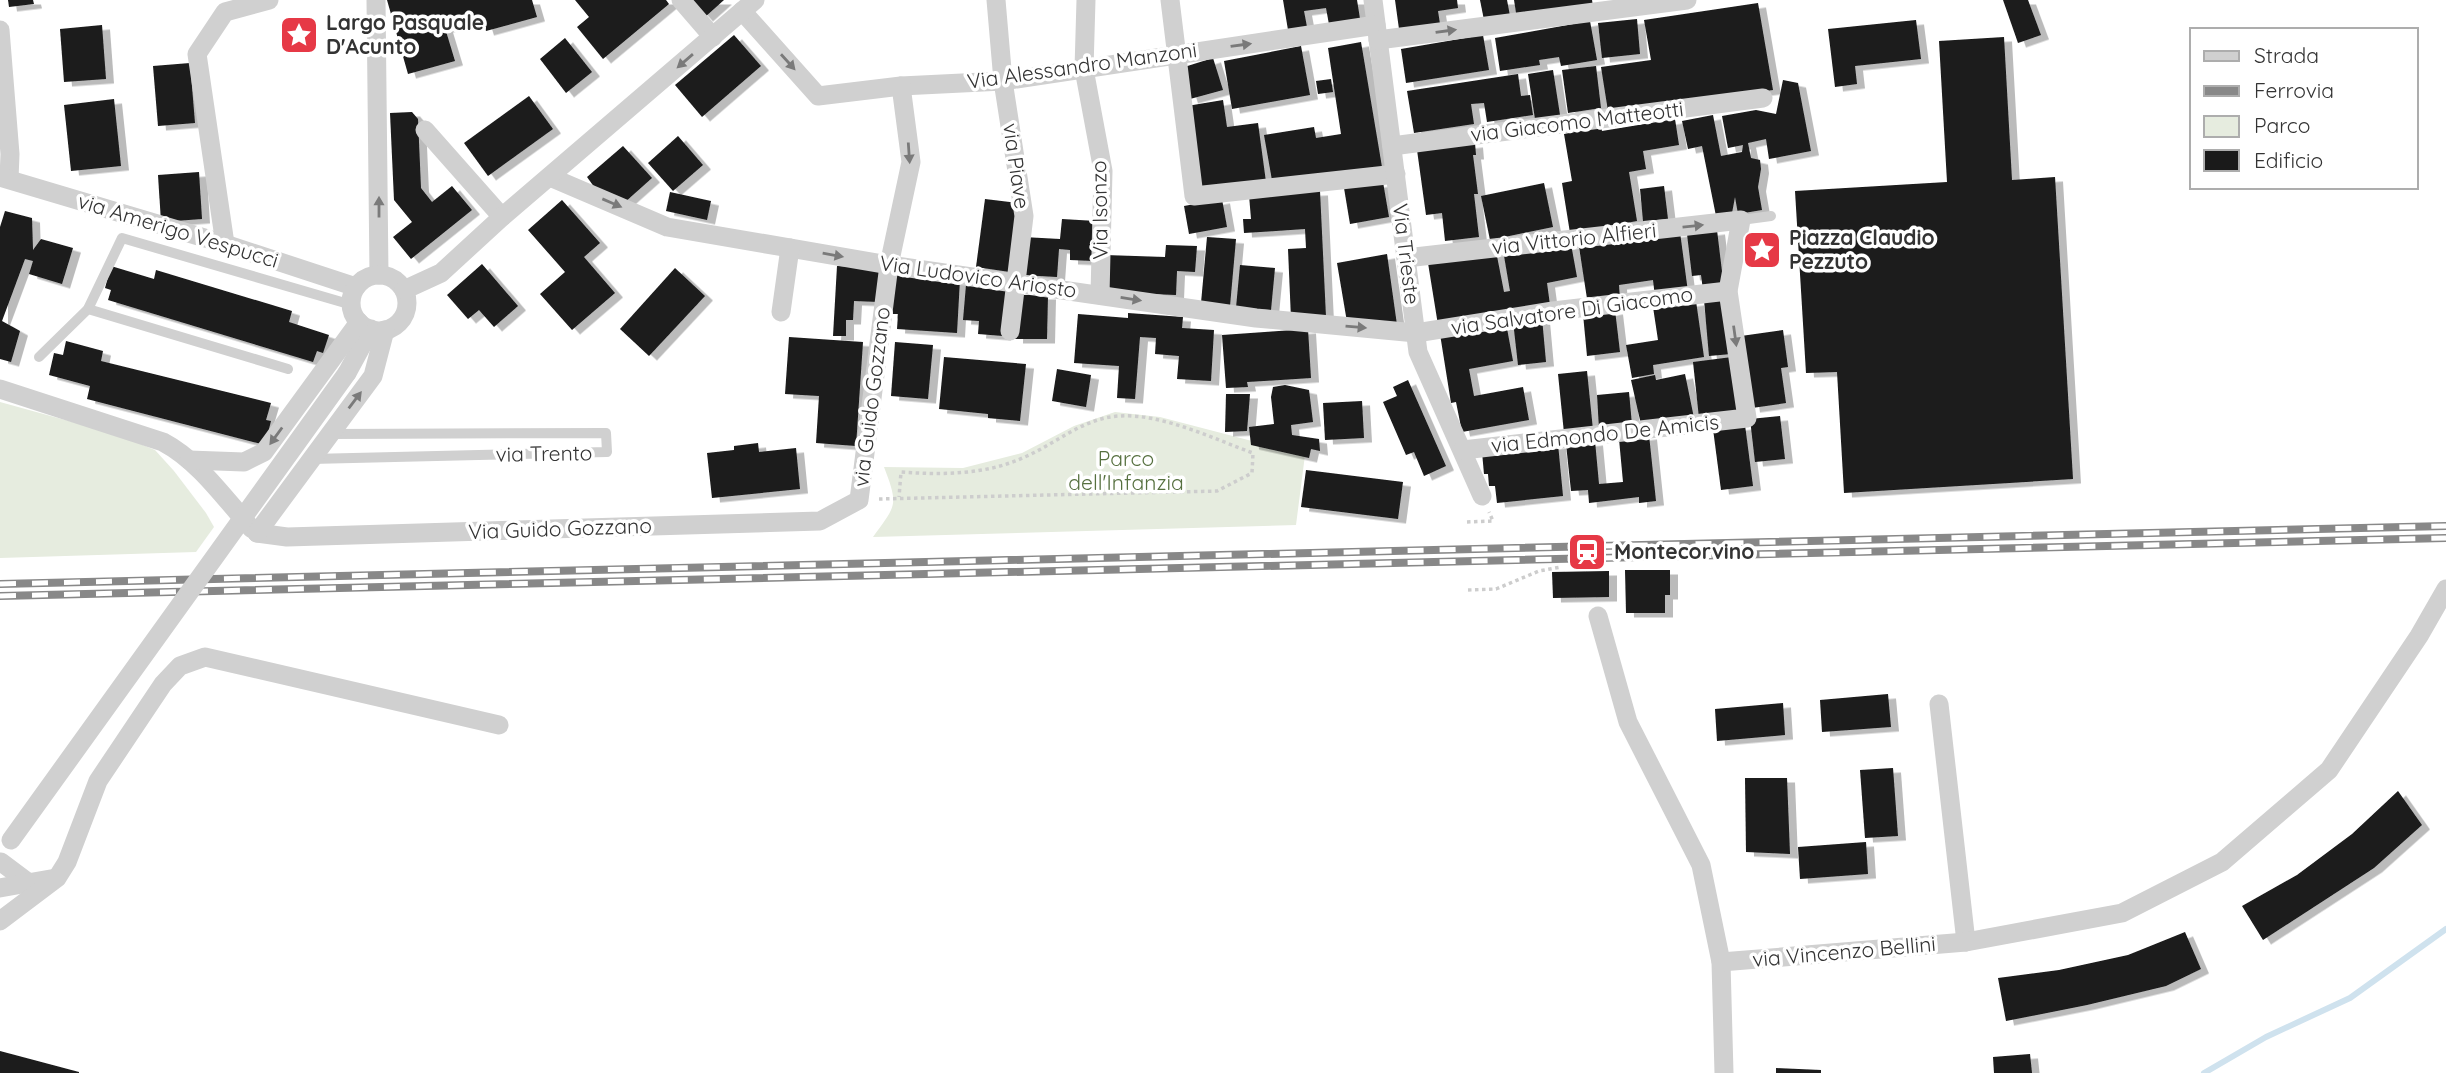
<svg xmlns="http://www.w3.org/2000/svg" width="2446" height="1073" font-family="Quicksand,sans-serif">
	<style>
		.green { fill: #e6ecdf }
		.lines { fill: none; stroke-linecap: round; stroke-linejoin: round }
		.stream { stroke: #cfe2ee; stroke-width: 6 }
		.building { fill: #1a1a1a; filter: url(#shadow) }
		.path { stroke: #cdcdcd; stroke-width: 3.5; stroke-dasharray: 3.5 3.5; stroke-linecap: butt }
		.lane { stroke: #d0d0d0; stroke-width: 10 }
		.street { stroke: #d0d0d0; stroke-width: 19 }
		.rail-casing { stroke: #888; stroke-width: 8 }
		.rail { stroke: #fff; stroke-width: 5; stroke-dasharray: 16; stroke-linecap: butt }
		.street-bridge { stroke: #d0d0d0; stroke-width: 19 }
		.oneway { fill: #7a7a7a }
		.labels { text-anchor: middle; stroke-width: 7; stroke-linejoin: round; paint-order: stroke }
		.poi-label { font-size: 21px; font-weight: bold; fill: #333; stroke: #fff; text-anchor: start }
		.street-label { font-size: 21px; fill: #333; stroke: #fff }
		.park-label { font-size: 21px; fill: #56703f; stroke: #fff }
	</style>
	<defs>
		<filter id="shadow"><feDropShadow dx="8" dy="4.5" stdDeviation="0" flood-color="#0004"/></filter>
	</defs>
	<rect width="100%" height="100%" fill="#fff"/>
	<g class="green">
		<polygon points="0,402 116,434 155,450 174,471 206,513 214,527 196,552 0,558"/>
		<path d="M1115,412l45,5 145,38 -9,70 -423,12c23,-32 26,-31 11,-70l79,1 59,-15 52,-27z"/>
	</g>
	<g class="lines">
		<polyline class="stream" points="2204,1073 2266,1037 2350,998 2446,929"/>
	</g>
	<g class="building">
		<polygon points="8,0 33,0 34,4 9,7"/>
		<polygon points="387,0 532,0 537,17 486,31 482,18 445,28 455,61 408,74"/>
		<polygon points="575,0 666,0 669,4 603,59 577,27 589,17"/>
		<polygon points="690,0 724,0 705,17"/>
		<polygon points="1283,0 1357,0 1361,25 1330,30 1326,8 1304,11 1307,27 1288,30"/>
		<polygon points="1395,0 1457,0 1458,8 1438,11 1440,24 1399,29"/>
		<polygon points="1480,0 1507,0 1510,16 1484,20"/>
		<polygon points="1514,0 1592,0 1593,6 1517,19"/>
		<polygon points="2003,0 2028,0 2041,35 2018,43"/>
		<polygon points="1758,3 1773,90 1608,111 1601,67 1651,60 1644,20"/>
		<polygon points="1637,19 1640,54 1602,58 1598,23"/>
		<polygon points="1916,20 1921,59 1855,66 1857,84 1835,87 1828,29"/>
		<polygon points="1590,21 1597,60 1561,66 1559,57 1539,60 1540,65 1500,71 1495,38"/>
		<polygon points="102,25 106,79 64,82 60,29"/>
		<polygon points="734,35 761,66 702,117 675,85"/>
		<polygon points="1483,35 1489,70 1406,83 1401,49"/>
		<polygon points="2004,37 2012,180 2055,177 2073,479 1844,493 1837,372 1806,373 1795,191 1947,182 1939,41"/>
		<polygon points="565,38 592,72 566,93 540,59"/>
		<polygon points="1361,42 1382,167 1273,186 1264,135 1314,127 1316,138 1341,134 1328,48"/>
		<polygon points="1301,46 1310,95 1232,109 1224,61"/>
		<polygon points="1213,58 1223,90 1190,99 1181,68"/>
		<polygon points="190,63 195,123 158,126 153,66"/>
		<polygon points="1596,66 1601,108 1568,113 1562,70"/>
		<polygon points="1553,70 1560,115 1535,119 1528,74"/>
		<polygon points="1518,74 1521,96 1530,95 1533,115 1487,122 1484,103 1471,104 1474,124 1414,133 1407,91"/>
		<polygon points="1331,79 1333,92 1318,94 1316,81"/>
		<polygon points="1783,80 1798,83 1811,151 1769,159 1766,139 1748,143 1751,158 1760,160 1761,169 1758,187 1762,210 1738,214 1735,197 1732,213 1716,216 1702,146 1688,149 1682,121 1713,115 1721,156 1742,152 1743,145 1728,148 1722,116 1756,110 1776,114"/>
		<polygon points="529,96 553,129 488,176 464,143"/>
		<polygon points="114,99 121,166 71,171 64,105"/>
		<polygon points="1223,100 1227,127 1258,123 1266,182 1199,190 1187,106"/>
		<polygon points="412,112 418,119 421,188 432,202 452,186 472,210 411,259 393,237 412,222 394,200 390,113"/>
		<polygon points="1675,119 1679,145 1643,151 1646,169 1629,172 1637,221 1570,233 1562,183 1572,181 1564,134 1601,127 1602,131"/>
		<polygon points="678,136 703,165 673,191 648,163"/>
		<polygon points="1475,143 1476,155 1473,155 1478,194 1474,194 1479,237 1445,241 1442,213 1426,215 1417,150"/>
		<polygon points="623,146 652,178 624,203 600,195 587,177"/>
		<polygon points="199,172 202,219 161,222 158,175"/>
		<polygon points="1383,182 1389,217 1350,224 1344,188"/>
		<polygon points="1544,183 1553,227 1490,240 1481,196"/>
		<polygon points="1664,186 1668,219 1643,221 1640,189"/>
		<polygon points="1320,191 1326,317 1291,319 1288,249 1306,248 1305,229 1244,233 1243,219 1251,219 1249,195"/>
		<polygon points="670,192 711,201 707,220 666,211"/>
		<polygon points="985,199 1019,203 1010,272 976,267"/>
		<polygon points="1222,199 1227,227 1189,234 1184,206"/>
		<polygon points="562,200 600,243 584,257 615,293 572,330 540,294 565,272 528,230"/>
		<polygon points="5,211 32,218 33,250 41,239 73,248 62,284 29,274 33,261 25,259 2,321 20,331 11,362 0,359 0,227"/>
		<polygon points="1062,219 1096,221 1094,261 1070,260 1070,250 1059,249 1057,277 1021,275 1023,237 1060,239"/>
		<polygon points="1717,230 1724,288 1703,290 1701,275 1692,276 1687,234"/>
		<polygon points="1680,232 1688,292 1655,297 1653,280 1619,285 1620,300 1588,305 1579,247"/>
		<polygon points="1207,237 1236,239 1230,306 1201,303"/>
		<polygon points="1571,244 1577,277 1547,283 1550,305 1438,325 1428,263 1496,251 1504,292 1510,291 1504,256"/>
		<polygon points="1166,245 1197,246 1195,272 1177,271 1176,295 1103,292 1105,255 1165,257"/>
		<polygon points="1387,254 1397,325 1347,322 1337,263"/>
		<polygon points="482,264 518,306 494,327 479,310 468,319 447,295"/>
		<polygon points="1240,265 1275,268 1271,310 1236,308"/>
		<polygon points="111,266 154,279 156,270 292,311 289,322 329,335 323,353 317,351 313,362 108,300 111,290 105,288"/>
		<polygon points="837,266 880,268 879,302 854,301 853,320 846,320 846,336 833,336"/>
		<polygon points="675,268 705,296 649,356 620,329"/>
		<polygon points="892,274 960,279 957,333 897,329 898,314 889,314"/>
		<polygon points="966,285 1007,288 1003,336 978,334 979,321 963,320"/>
		<polygon points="1016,295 1048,295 1047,339 1015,339"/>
		<polygon points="1726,298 1731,354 1709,356 1704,300"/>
		<polygon points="1696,301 1704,357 1653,365 1654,374 1632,378 1626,345 1658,340 1653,307"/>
		<polygon points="1615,310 1620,352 1587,356 1583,314"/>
		<polygon points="1128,313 1183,317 1182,328 1214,330 1211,381 1177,379 1179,356 1155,354 1156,338 1140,337 1135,399 1117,398 1119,366 1074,363 1078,314 1128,318"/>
		<polygon points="1542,318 1546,362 1518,365 1513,321"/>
		<polygon points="1506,323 1513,361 1469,369 1474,396 1523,387 1529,420 1462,432 1456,402 1451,403 1440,334"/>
		<polygon points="1308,329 1311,378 1247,382 1248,387 1226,388 1222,335"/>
		<polygon points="1783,330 1788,367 1781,368 1786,403 1752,408 1741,336"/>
		<polygon points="789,337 863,342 856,446 816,443 819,396 785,394"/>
		<polygon points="66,341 103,351 101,361 271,403 266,420 271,421 265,445 87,399 90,386 49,375 54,353 63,355"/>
		<polygon points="895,342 933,345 928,399 891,396"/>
		<polygon points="944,357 1026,364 1020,421 988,418 988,414 939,409"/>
		<polygon points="1732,357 1739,414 1699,418 1693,362"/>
		<polygon points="1057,369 1091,375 1086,407 1052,401"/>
		<polygon points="1587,371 1593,430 1564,433 1558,374"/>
		<polygon points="1685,374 1694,418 1642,429 1631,380 1655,375 1656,380"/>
		<polygon points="1408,380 1446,466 1424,476 1414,452 1406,455 1383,402 1397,396 1393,387"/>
		<polygon points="1285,385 1309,390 1313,422 1291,425 1292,435 1319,439 1320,451 1311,449 1309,458 1251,445 1249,427 1274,424 1271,397 1273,387"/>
		<polygon points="1629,392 1632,425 1599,428 1597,395"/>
		<polygon points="1226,394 1250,394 1247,431 1225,432"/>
		<polygon points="1362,401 1364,438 1325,440 1323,403"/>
		<polygon points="1780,416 1785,459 1755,462 1750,419"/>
		<polygon points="1745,425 1753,486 1721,490 1713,429"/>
		<polygon points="1649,435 1656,501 1639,503 1639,497 1589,503 1588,490 1571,491 1566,444 1595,441 1599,484 1623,482 1619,439"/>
		<polygon points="758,443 759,452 796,448 800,489 712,498 707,453 734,450 734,446"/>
		<polygon points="1558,444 1563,496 1497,503 1495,486 1489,486 1488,474 1484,474 1482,452"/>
		<polygon points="1306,470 1403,482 1398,519 1301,507"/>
		<polygon points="1625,570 1670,570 1670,595 1665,595 1665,613 1626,613"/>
		<polygon points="1609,571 1609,597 1553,598 1552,572"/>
		<polygon points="1888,694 1891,727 1822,732 1820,700"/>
		<polygon points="1783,703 1785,735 1717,741 1715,709"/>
		<polygon points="1893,768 1898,836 1865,838 1860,770"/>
		<polygon points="1745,778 1787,778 1790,854 1746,852"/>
		<polygon points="2398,791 2422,825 2374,868 2263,940 2242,906 2297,875 2352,834"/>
		<polygon points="1866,842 1868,874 1800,879 1798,847"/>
		<polygon points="2185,932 2201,969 2166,986 2087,1005 2006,1021 1998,978 2059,970 2128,955"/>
		<polygon points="0,1051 79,1072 79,1073 0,1073"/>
		<polygon points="2030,1054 2032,1073 1994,1073 1993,1057"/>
		<polygon points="1776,1068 1821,1070 1821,1073 1776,1073"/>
	</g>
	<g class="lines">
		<g class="path">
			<path d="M879,499l338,-8 35,-18 1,-20c-39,-14 -92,-40 -134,-37 -35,2 -61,26 -92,40 -40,19 -83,19 -126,16l-2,25"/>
			<polyline points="1467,522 1493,521 1489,512"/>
			<polyline points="1468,590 1496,589 1539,571 1561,567"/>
		</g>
		<g class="lane">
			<polyline points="1741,220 1771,216"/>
			<polyline points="88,309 288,369"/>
			<polyline points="39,357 88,309 122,238 352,305"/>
			<polyline points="311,459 607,452 606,433 331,434"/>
		</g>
		<g class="street">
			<polyline points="376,0 379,275"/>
			<polyline points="681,0 713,37"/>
			<polyline points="996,0 1003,81 1024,216 1010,331"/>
			<polyline points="1086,0 1084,69 1103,171 1100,295"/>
			<polyline points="1170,0 1194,196 1396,174"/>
			<polyline points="1373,0 1418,352 1482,496"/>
			<polyline points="742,11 818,96 901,86 1003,81 1376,25"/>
			<polyline points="0,30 10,154 9,179"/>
			<polyline points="1378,40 1687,0"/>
			<polyline points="425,130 502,217"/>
			<polyline points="1392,146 1763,98"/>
			<polyline points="0,177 225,244 356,287"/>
			<polyline points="550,177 667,227 889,265 1256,318 1416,333 1553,311 1728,291"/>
			<polyline points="225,244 197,54 225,12 269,0"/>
			<polyline points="1406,258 1741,220 1728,291 1747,418 1463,450"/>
			<circle cx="379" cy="303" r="28"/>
			<polyline points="404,290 441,273 502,217 755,0"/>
			<polyline points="781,312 790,248"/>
			<polyline points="347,373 371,329"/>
			<path d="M0,389l163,53c36,19 62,57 89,87"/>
			<polyline points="189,460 244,462 264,452 359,322"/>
			<polyline points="257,533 287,537 820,521 859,500 889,265 911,162 901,86"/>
			<polyline points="257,533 373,376 385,330"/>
			<polyline points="1598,616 1628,722 1701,865 1721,962 1724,1073"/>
			<polyline points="1939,704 1966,942"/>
			<polyline points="1,862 29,883"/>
			<polyline points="0,888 56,878"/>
			<polyline points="0,921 57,878 67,862 98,781 163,684 180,666 205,657 499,725"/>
			<polyline points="1721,962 1966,942 2122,913 2222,862 2329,770 2419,636 2446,589"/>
		</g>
		<defs>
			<g id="rail">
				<polyline points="0,584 2446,526"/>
				<polyline points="0,596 2446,538"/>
			</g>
		</defs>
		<use href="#rail" class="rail-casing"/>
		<use href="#rail" class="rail"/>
		<polyline class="street-bridge" points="11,840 347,373"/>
	</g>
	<defs><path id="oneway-solid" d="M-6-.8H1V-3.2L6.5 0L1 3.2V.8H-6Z" transform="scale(1.75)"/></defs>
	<g class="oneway">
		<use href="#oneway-solid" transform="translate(1446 31) rotate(-8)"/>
		<use href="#oneway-solid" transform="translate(1241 45) rotate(-8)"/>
		<use href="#oneway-solid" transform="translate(685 61) rotate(139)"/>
		<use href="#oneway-solid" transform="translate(788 62) rotate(48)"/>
		<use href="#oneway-solid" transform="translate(909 153) rotate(86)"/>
		<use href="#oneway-solid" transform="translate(612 203) rotate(23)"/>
		<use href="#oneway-solid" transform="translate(379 207) rotate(-90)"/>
		<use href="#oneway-solid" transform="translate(1693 226) rotate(-6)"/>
		<use href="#oneway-solid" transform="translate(833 255) rotate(10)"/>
		<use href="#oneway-solid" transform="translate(1131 299) rotate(9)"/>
		<use href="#oneway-solid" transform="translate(1356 327) rotate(5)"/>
		<use href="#oneway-solid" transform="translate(1735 336) rotate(82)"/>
		<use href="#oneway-solid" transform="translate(355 400) rotate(-53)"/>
		<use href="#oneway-solid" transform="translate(276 436) rotate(126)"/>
	</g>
	<defs>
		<symbol id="sight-square" viewBox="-11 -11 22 22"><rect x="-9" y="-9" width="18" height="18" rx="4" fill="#e63946" stroke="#fff"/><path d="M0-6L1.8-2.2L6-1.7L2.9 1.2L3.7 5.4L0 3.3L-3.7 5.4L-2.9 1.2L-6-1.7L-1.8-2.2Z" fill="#fff"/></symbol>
		<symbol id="station-square" viewBox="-11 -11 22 22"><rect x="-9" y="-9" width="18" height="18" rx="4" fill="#e63946" stroke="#fff"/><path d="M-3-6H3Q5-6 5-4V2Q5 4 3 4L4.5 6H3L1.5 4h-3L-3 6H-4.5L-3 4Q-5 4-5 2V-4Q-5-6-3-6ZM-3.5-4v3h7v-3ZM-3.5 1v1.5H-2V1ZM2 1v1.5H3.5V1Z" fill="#fff"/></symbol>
	</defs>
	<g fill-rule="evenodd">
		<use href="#sight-square" x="277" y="13" width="44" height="44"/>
		<use href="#sight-square" x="1740" y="228" width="44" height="44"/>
		<use href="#station-square" x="1565" y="530" width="44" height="44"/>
	</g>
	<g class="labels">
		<g class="poi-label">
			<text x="326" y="30">Largo Pasquale<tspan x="326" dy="24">D'Acunto</tspan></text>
			<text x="1789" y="245">Piazza Claudio<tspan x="1789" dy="24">Pezzuto</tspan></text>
			<text x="1614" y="559">Montecorvino</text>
		</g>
		<g class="street-label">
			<text transform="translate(1082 66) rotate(-8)" y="7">Via Alessandro Manzoni</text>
			<text transform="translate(1577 122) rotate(-7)" y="7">via Giacomo Matteotti</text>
			<text transform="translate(1016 166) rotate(82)" y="7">via Piave</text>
			<text transform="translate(1100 210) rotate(-91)" y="7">Via Isonzo</text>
			<text transform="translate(178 231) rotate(17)" y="7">via Amerigo Vespucci</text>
			<text transform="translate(1574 239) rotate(-6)" y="7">via Vittorio Alfieri</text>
			<text transform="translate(1406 254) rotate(83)" y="7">Via Trieste</text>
			<text transform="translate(978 277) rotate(8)" y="7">Via Ludovico Ariosto</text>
			<text transform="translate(1572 311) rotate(-8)" y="7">via Salvatore Di Giacomo</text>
			<text transform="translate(872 397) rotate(-83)" y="7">via Guido Gozzano</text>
			<text transform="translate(1605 434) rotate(-6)" y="7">via Edmondo De Amicis</text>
			<text transform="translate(544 454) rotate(-1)" y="7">via Trento</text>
			<text transform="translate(560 529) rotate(-2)" y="7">Via Guido Gozzano</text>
			<text transform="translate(1844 952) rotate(-5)" y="7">via Vincenzo Bellini</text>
		</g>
		<g class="park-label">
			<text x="1126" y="466">Parco<tspan x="1126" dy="24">dell'Infanzia</tspan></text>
		</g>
	</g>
	<rect x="2190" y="28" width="228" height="161" fill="#ffffff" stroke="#adadad" stroke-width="2"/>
	<rect x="2204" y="51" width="35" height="10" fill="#d0d0d0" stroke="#adadad" stroke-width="2"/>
	<text x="2254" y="63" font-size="21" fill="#333333">Strada</text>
	<rect x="2204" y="86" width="35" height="10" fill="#888888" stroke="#adadad" stroke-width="2"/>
	<text x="2254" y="98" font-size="21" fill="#333333">Ferrovia</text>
	<rect x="2204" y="116" width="35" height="21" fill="#e6ecdf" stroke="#adadad" stroke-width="2"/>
	<text x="2254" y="133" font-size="21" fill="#333333">Parco</text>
	<rect x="2204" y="150" width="35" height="21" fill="#1a1a1a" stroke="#adadad" stroke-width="2"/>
	<text x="2254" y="168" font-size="21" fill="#333333">Edificio</text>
</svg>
